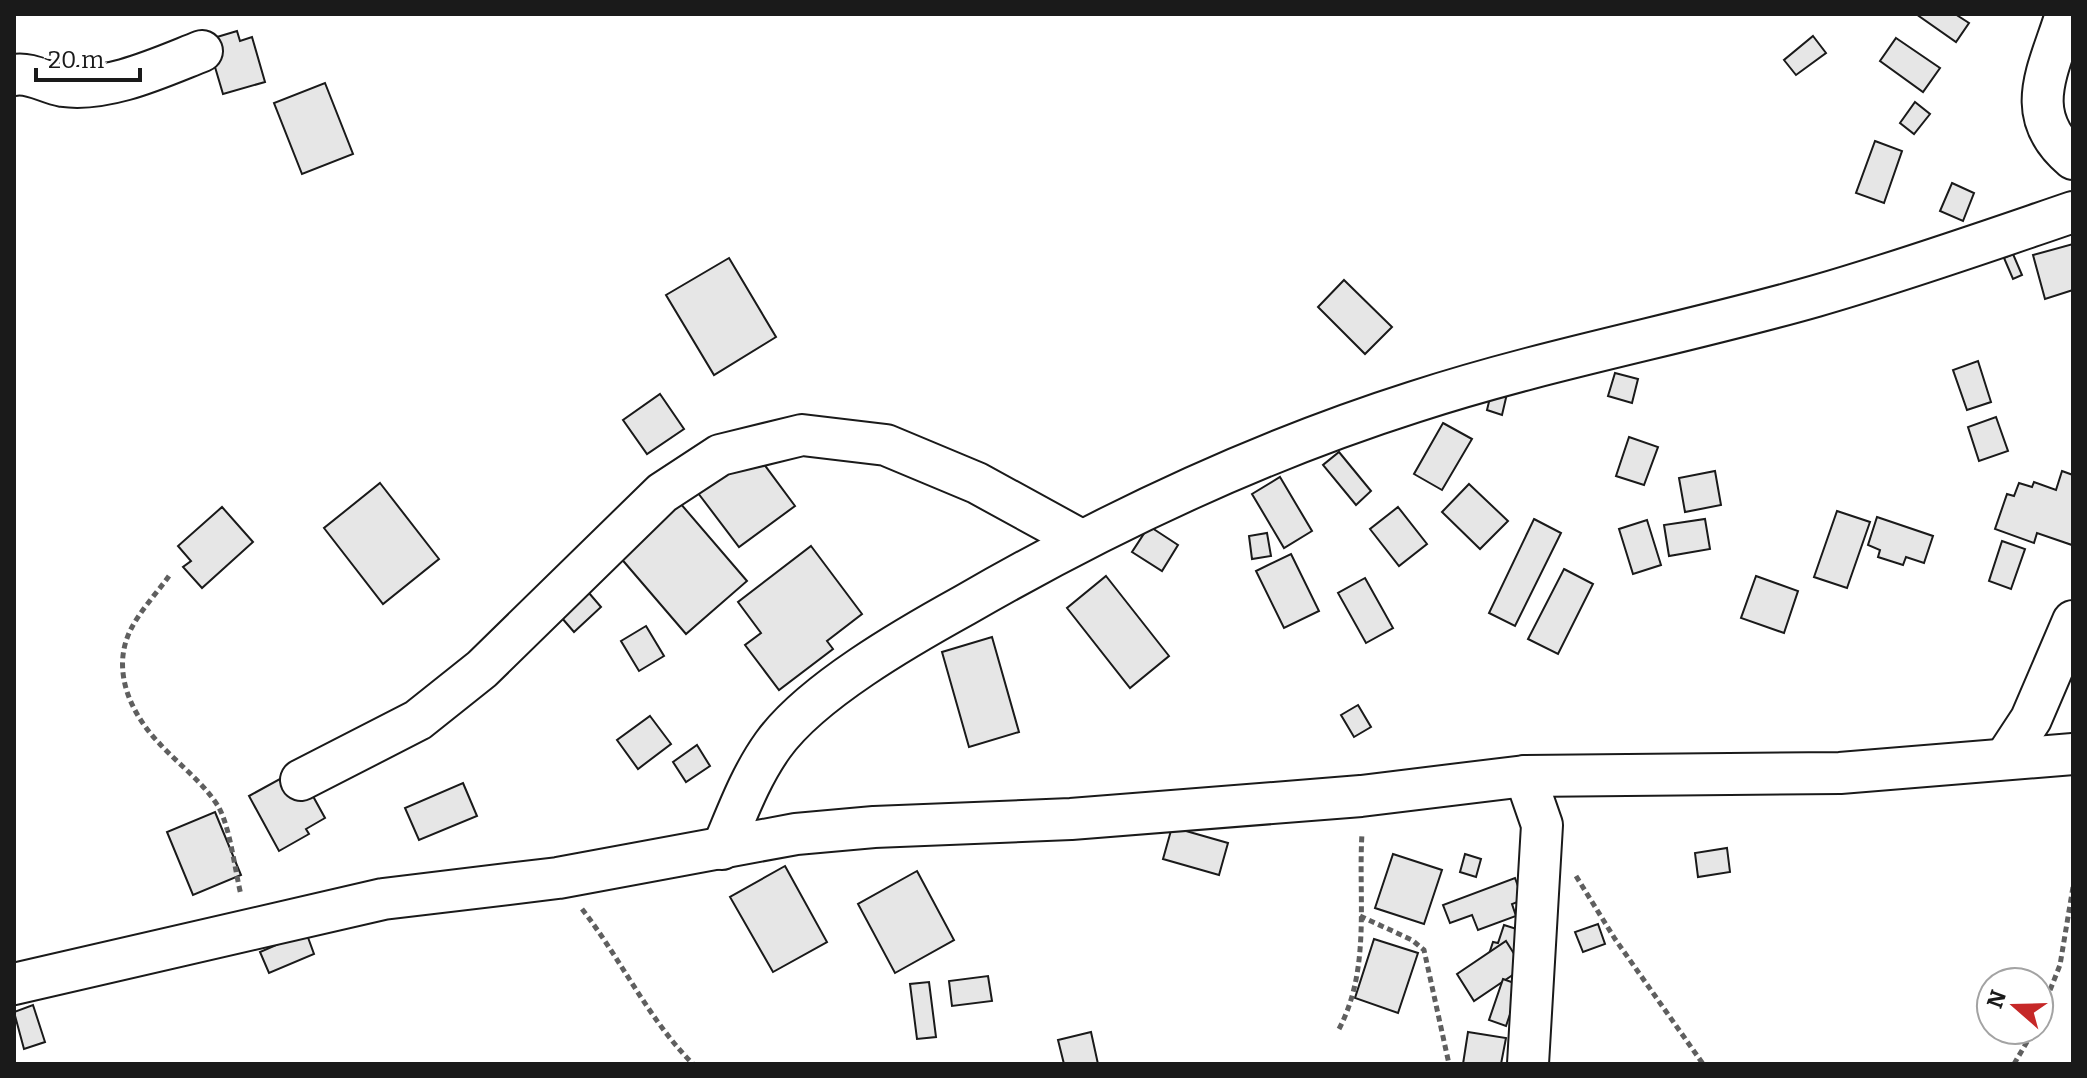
<svg xmlns="http://www.w3.org/2000/svg" width="2087" height="1078" font-family="Bitter,serif">
	<style>
		.building { fill: #e6e6e6; stroke: #1a1a1a; stroke-width: 2 }
		.lines { fill: none; stroke-linecap: round; stroke-linejoin: round }
		.minor-casing { stroke: #1a1a1a; stroke-width: 44 }
		.path { stroke: #5f5f5f; stroke-width: 5; stroke-dasharray: 6 4; stroke-linecap: butt }
		.minor { stroke: #fff; stroke-width: 40 }
	</style>
	<rect width="100%" height="100%" fill="#fff"/>
	<g class="building">
		<polygon points="1916,14 1955,14 1969,23 1956,42"/>
		<polygon points="237,31 240,41 252,37 265,82 223,94 207,40"/>
		<polygon points="1813,36 1826,53 1796,75 1784,60"/>
		<polygon points="1896,38 1940,68 1923,92 1880,61"/>
		<polygon points="325,83 353,154 302,174 274,103"/>
		<polygon points="1915,102 1930,114 1914,134 1900,123"/>
		<polygon points="1875,141 1902,151 1884,203 1856,193"/>
		<polygon points="1952,183 1974,193 1963,221 1940,211"/>
		<polygon points="2073,244 2073,290 2045,299 2033,255"/>
		<polygon points="2013,254 2022,275 2013,279 2004,258"/>
		<polygon points="729,258 776,337 714,375 666,295"/>
		<polygon points="1344,280 1392,327 1365,354 1318,307"/>
		<polygon points="1978,361 1991,402 1967,410 1953,370"/>
		<polygon points="1615,373 1638,379 1632,403 1608,396"/>
		<polygon points="1494,381 1509,385 1502,415 1487,410"/>
		<polygon points="660,394 684,429 647,454 623,420"/>
		<polygon points="1996,417 2008,451 1979,461 1968,427"/>
		<polygon points="1443,423 1472,439 1442,490 1414,474"/>
		<polygon points="1629,437 1658,447 1644,485 1616,476"/>
		<polygon points="755,452 795,506 739,547 698,493"/>
		<polygon points="1339,452 1371,491 1356,505 1323,465"/>
		<polygon points="1715,471 1721,505 1685,512 1679,478"/>
		<polygon points="2062,471 2073,475 2072,545 2037,533 2034,543 1995,529 2007,494 2014,496 2019,483 2032,487 2034,482 2056,490"/>
		<polygon points="1280,477 1312,531 1284,548 1252,494"/>
		<polygon points="380,483 439,559 383,604 324,528"/>
		<polygon points="1469,484 1508,521 1480,549 1442,512"/>
		<polygon points="674,496 747,581 686,634 613,549"/>
		<polygon points="222,507 253,542 202,588 183,567 191,561 178,546"/>
		<polygon points="1398,507 1427,544 1399,566 1370,529"/>
		<polygon points="1837,511 1870,522 1847,588 1814,577"/>
		<polygon points="1877,517 1933,536 1924,563 1906,557 1903,565 1878,557 1880,550 1868,545"/>
		<polygon points="1534,519 1561,533 1515,626 1489,613"/>
		<polygon points="1705,519 1710,549 1669,556 1664,525"/>
		<polygon points="1647,520 1661,565 1633,574 1619,529"/>
		<polygon points="1149,526 1178,545 1162,571 1132,552"/>
		<polygon points="1267,533 1271,556 1252,559 1249,536"/>
		<polygon points="2002,541 2025,549 2011,589 1989,581"/>
		<polygon points="811,546 862,614 827,641 833,649 779,690 745,645 761,633 738,602"/>
		<polygon points="1291,554 1319,611 1284,628 1256,571"/>
		<polygon points="1564,569 1593,584 1558,654 1528,639"/>
		<polygon points="1106,576 1169,656 1130,688 1067,608"/>
		<polygon points="1756,576 1798,591 1784,633 1741,618"/>
		<polygon points="1365,578 1393,628 1366,643 1338,593"/>
		<polygon points="583,586 601,607 574,632 555,610"/>
		<polygon points="646,626 664,656 639,671 621,641"/>
		<polygon points="992,637 1019,732 969,747 942,652"/>
		<polygon points="1358,705 1371,727 1354,737 1341,715"/>
		<polygon points="650,716 671,744 638,769 617,740"/>
		<polygon points="697,745 710,766 686,782 673,762"/>
		<polygon points="298,769 325,818 306,829 309,834 279,851 249,796"/>
		<polygon points="463,783 477,816 419,840 405,808"/>
		<polygon points="215,812 241,875 193,895 167,832"/>
		<polygon points="1172,827 1228,843 1219,875 1163,859"/>
		<polygon points="1727,848 1730,872 1698,877 1695,853"/>
		<polygon points="1393,854 1442,870 1424,924 1375,908"/>
		<polygon points="1465,854 1481,859 1476,877 1460,872"/>
		<polygon points="785,866 827,942 773,972 730,897"/>
		<polygon points="917,871 954,940 895,973 858,904"/>
		<polygon points="1515,878 1523,900 1512,904 1516,916 1478,930 1472,915 1450,923 1443,905"/>
		<polygon points="1598,924 1605,944 1583,952 1575,932"/>
		<polygon points="1504,925 1529,933 1518,967 1488,957 1493,942 1498,943"/>
		<polygon points="306,932 314,954 269,973 260,952"/>
		<polygon points="1374,939 1418,953 1398,1013 1355,998"/>
		<polygon points="1506,941 1523,968 1474,1001 1457,974"/>
		<polygon points="988,976 992,1001 952,1006 949,981"/>
		<polygon points="1503,979 1520,985 1506,1026 1489,1020"/>
		<polygon points="929,982 936,1037 917,1039 910,984"/>
		<polygon points="33,1005 45,1042 24,1049 14,1012"/>
		<polygon points="1091,1032 1098,1064 1064,1064 1058,1040"/>
		<polygon points="1468,1032 1506,1038 1501,1064 1463,1064"/>
	</g>
	<g class="lines">
		<defs>
			<g id="minor">
				<path d="M2066,14c-17,56 -46,100 7,145"/>
				<path d="M14,75c17,-3 32,8 49,11 46,6 98,-19 139,-35"/>
				<polyline points="2006,757 2031,719 2073,621"/>
				<polyline points="1525,776 1542,825 1528,1064"/>
				<polyline points="301,780 418,720 482,669 662,493 720,455 802,435 886,445 977,483 1081,540"/>
				<path d="M722,849c15,-35 28,-72 51,-104 38,-53 134,-108 192,-140 142,-82 292,-153 449,-203 132,-43 269,-68 402,-106 87,-25 172,-55 257,-84"/>
				<polyline points="14,984 383,899 558,878 796,834 874,827 1071,819 1361,796 1525,776 1840,773 2073,754"/>
			</g>
		</defs>
		<use href="#minor" class="minor-casing"/>
		<g class="path">
			<path d="M169,576c-13,18 -30,36 -39,55 -19,40 1,83 29,112 19,21 43,38 59,63 12,20 17,65 23,89"/>
			<polyline points="1576,876 1615,939 1703,1064"/>
			<path d="M582,909c39,50 66,110 111,155"/>
			<polyline points="1360,916 1412,940 1424,950 1449,1064"/>
			<polyline points="2039,1018 2060,965 2073,887"/>
			<path d="M1339,1029c32,-61 19,-130 23,-196"/>
			<polyline points="2014,1064 2034,1030"/>
		</g>
		<use href="#minor" class="minor"/>
	</g>
	<rect width="2087" height="1078" fill="none" stroke="#1a1a1a" stroke-width="32"/>
	<g transform="translate(2015 1006) rotate(290)"><circle r="38" fill="#ffffff" stroke="#a3a3a3" stroke-width="2"/>
	<path d="M0-6L14 30L0 20L-14 30Z" fill="#c62828"/>
	<text y="-12" font-size="22" font-weight="bold" text-anchor="middle" fill="#1a1a1a">N</text>
	</g>
	<path d="M36 68v12h104v-12" fill="none" stroke="#1a1a1a" stroke-width="4"/>
	<text x="48" y="68" font-size="24" fill="#1a1a1a" stroke="#ffffff" stroke-width="6" paint-order="stroke">20 m</text>
</svg>
